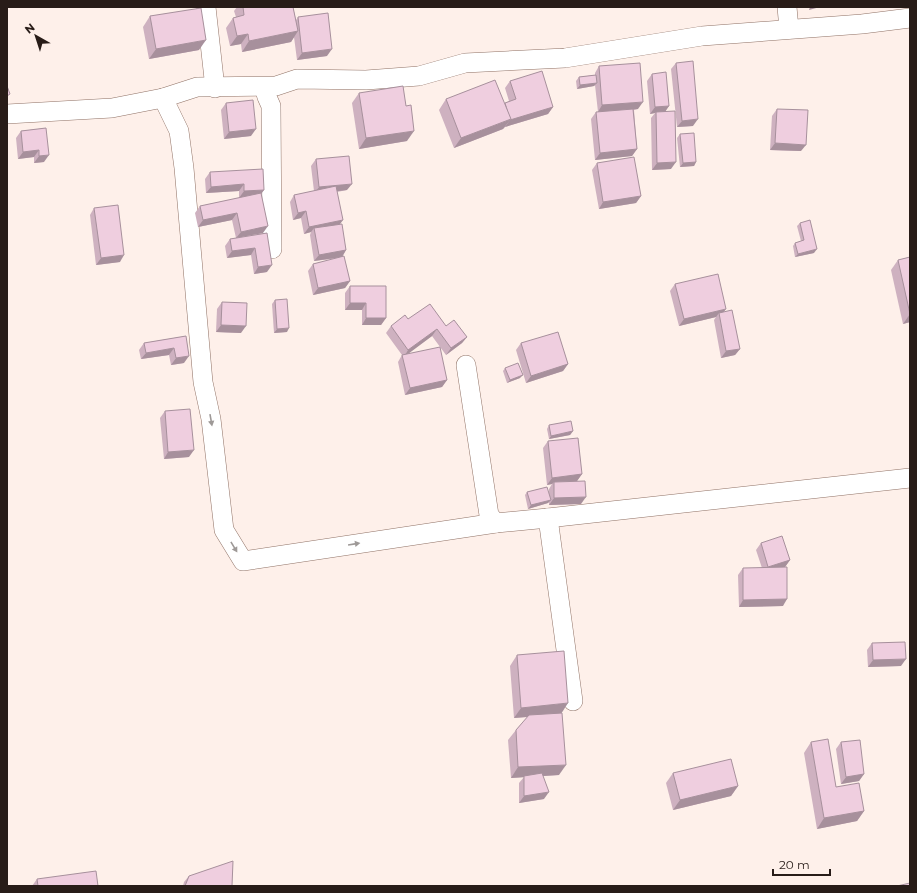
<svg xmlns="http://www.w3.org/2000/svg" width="917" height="893" font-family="Montserrat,sans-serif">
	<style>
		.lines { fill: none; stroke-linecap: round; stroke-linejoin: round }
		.minor-casing { stroke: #907266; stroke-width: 20 }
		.minor { stroke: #fff; stroke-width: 19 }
		.wall { fill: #ceb1c0 }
		.shaded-wall { fill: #a7909c }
		.building { fill: #efcedf; stroke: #a7909c }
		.oneway { fill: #9e9997 }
	</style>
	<rect width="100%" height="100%" fill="#fef0ea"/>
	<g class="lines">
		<defs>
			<g id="minor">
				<polyline points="206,7 215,88"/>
				<polyline points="787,7 789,29"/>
				<polyline points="264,87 267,97 271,106 272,249"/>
				<polyline points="163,98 179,131 184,168 203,382 211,419 224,530 243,561 496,523"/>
				<polyline points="7,114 112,108 163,98 197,87 276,86 297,79 366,80 419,76 465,63 565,58 702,36 862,24 910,18"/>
				<polyline points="466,365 489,515 496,523 548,518 910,478"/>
				<polyline points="548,518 573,701"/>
			</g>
		</defs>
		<use href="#minor" class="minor-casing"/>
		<use href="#minor" class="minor"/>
	</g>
	<g class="wall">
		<polygon points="237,7 293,7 296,20 298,17 327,56 297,60 294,37 291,42 242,52 241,44 230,46 226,28 233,18 236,17 234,11"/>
		<polygon points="150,16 199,50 149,59 143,27"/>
		<polygon points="676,63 693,126 677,127 671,69"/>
		<polygon points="599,66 638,109 634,110 637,149 632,156 595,160 591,119 596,112 598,112 595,85 594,86 577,89 576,81 579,77 595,75 595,73"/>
		<polygon points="652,74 669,106 665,111 671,169 652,170 651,118 655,113 650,114 647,81"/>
		<polygon points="510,81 553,107 548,114 505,127 503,129 454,148 439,110 446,99 504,104 509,101 505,88"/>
		<polygon points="359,93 407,141 359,149 352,103"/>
		<polygon points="226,103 251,136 224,139 221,110"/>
		<polygon points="777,109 801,151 770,150 772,116"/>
		<polygon points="46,128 44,162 34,163 34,157 18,159 16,138 21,131"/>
		<polygon points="680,134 696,162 694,166 680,167 677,138"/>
		<polygon points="316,159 347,190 337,192 340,224 346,250 342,257 350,281 345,288 313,295 308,271 313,264 340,258 314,261 310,235 311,232 304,234 301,218 293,220 290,202 294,195 314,191 311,166"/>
		<polygon points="597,163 641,196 636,203 599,209 592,170"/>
		<polygon points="210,172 264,190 261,193 263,233 237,238 267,233 267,272 254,274 251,255 227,258 225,246 230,239 236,238 232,220 198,227 195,213 200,206 239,198 239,191 206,193 205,179"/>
		<polygon points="94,208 120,262 96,265 90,215"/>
		<polygon points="800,223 814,253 795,257 793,246 795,243 801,241 797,226"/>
		<polygon points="910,257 910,322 903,324 891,270 898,260"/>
		<polygon points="675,284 724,312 740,349 735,355 721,358 714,320 716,317 679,326 670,291"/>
		<polygon points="350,286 386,318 381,325 362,325 362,310 345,310 345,293"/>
		<polygon points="275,300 287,332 274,333 272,304"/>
		<polygon points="222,302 241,333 216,332 217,309"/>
		<polygon points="408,319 446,326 467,337 462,343 446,355 432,336 407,354 447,380 442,387 405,395 398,362 402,355 386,333 391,326"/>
		<polygon points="186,336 184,363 171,365 169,355 141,359 139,350 144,343"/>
		<polygon points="521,343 568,364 563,371 526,383 516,350"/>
		<polygon points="505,368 520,378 507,383 503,371"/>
		<polygon points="165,411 189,457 164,459 160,418"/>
		<polygon points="549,425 573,431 570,435 549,439 547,429"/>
		<polygon points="548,441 582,474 577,481 581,504 549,505 549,502 548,503 528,509 525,495 527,492 549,493 549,489 552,484 547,485 543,448"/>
		<polygon points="761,543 790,560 785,567 783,568 783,606 739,607 738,575 743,568 762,568 756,550"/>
		<polygon points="872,643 901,666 868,667 867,650"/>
		<polygon points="517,655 561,713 559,775 543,776 544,799 519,803 519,783 524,777 511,778 508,740 516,730 528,717 514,718 510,666"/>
		<polygon points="811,742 836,787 864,811 857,821 817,829 804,753"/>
		<polygon points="841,742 864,774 859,781 841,784 836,749"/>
		<polygon points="673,773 738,786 731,796 673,810 666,783"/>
		<polygon points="189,876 232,886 183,886 184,882"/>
		<polygon points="37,879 98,886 32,886"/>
	</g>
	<g class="shaded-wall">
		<polygon points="810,7 820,7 809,10"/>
		<polygon points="298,31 291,42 242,52 249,41"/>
		<polygon points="248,34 241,44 230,46 237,36"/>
		<polygon points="206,40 199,50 149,59 156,49"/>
		<polygon points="332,49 327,56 297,60 302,53"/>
		<polygon points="597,83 594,86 577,89 580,85"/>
		<polygon points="643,102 638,109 598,112 602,105"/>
		<polygon points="669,106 665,112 656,112 655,113 650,114 655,107"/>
		<polygon points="553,107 548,114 505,127 510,120"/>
		<polygon points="511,119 503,129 454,148 461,138"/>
		<polygon points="698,119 693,126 677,127 682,121"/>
		<polygon points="256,129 251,136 224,139 229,132"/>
		<polygon points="414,131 407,141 359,149 366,138"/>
		<polygon points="775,143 806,145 801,151 770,150"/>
		<polygon points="637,149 632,156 595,160 600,153"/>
		<polygon points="39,150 34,157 18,159 23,152"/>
		<polygon points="49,155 44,162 34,163 39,156"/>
		<polygon points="676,162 671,169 652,170 657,163"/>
		<polygon points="696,162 694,166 680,167 683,163"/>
		<polygon points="244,184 239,191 206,193 211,187"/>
		<polygon points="352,184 347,190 314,194 319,187"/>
		<polygon points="264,190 259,197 239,198 244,191"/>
		<polygon points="641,196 636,203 599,209 603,202"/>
		<polygon points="306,211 301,218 293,220 298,213"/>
		<polygon points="237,213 232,220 198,227 203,220"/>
		<polygon points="343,220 338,227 314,228 311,232 304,234 309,227"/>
		<polygon points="268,226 263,233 236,238 241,232"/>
		<polygon points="255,248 251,255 227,258 232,251"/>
		<polygon points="817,249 814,253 795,257 798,254"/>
		<polygon points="346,250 342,257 314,261 319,255"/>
		<polygon points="124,255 120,262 96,265 101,258"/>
		<polygon points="272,265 267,272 254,274 258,267"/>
		<polygon points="350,281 345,288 313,295 318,288"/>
		<polygon points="350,303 366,303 362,310 345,310"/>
		<polygon points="726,309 721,316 719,313 716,317 679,326 684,319"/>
		<polygon points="910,314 910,322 903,324"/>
		<polygon points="366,318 386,318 381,325 362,325"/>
		<polygon points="221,325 246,326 241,333 216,332"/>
		<polygon points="289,328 287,332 274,333 277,329"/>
		<polygon points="437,329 432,336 404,357 408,350"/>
		<polygon points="467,337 462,343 446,355 451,348"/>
		<polygon points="174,348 169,355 141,359 146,353"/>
		<polygon points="740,349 735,355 721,358 726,351"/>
		<polygon points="189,356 184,363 171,365 176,358"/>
		<polygon points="568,364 563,371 526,383 531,376"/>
		<polygon points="523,375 520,378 507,383 510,380"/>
		<polygon points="447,380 442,387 405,395 410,388"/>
		<polygon points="573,431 570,435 549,439 551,436"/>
		<polygon points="194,450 189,457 164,459 168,452"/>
		<polygon points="582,474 577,481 554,482 552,484 547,485 552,478"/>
		<polygon points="586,497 581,504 549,505 554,498"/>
		<polygon points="551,500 548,503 528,509 531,505"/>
		<polygon points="790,560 785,567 764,574 768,567"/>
		<polygon points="787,599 783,606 739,607 743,600"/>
		<polygon points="906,659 901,666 868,667 873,660"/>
		<polygon points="568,703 561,714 514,718 521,708"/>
		<polygon points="566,765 559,775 511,778 518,767"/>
		<polygon points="864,774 859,781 841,784 846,777"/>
		<polygon points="738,786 731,796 673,810 680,800"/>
		<polygon points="549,792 544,799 519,803 524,796"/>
		<polygon points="864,811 857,821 817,829 824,818"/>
	</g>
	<g class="building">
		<polygon points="243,7 293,7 298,31 249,41 248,34 237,36 233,18 244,15"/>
		<polygon points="201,8 206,40 156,49 150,16"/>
		<polygon points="328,13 332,49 302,53 298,17"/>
		<polygon points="693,61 698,119 682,121 676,63"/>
		<polygon points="640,63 643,102 602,105 599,66"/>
		<polygon points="542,71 553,107 510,120 505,103 516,99 510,81"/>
		<polygon points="666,72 669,106 655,107 652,74"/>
		<polygon points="596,75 597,83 580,85 579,77"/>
		<polygon points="495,80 511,119 461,138 446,99"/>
		<polygon points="7,86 10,94 7,96"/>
		<polygon points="403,86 406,106 411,105 414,131 366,138 359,93"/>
		<polygon points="253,100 256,129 229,132 226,103"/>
		<polygon points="633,109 637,149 600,153 596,112"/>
		<polygon points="777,109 808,110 806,145 775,143"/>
		<polygon points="675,111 676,162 657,163 656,112"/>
		<polygon points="46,128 49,155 39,156 39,150 23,152 21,131"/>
		<polygon points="694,133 696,162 683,163 680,134"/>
		<polygon points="349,156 352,184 319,187 316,159"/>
		<polygon points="634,157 641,196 603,202 597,163"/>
		<polygon points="263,169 264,190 244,191 244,184 211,187 210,172"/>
		<polygon points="336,186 343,220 309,227 306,211 298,213 294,195"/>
		<polygon points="261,193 268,226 241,232 237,213 203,220 200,206"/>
		<polygon points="118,205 124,255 101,258 94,208"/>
		<polygon points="810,220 817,249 798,254 795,243 804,240 800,223"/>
		<polygon points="342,224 346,250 319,255 314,228"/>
		<polygon points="267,233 272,265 258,267 255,248 232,251 230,239"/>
		<polygon points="344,256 350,281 318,288 313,264"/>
		<polygon points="910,257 910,314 898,260"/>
		<polygon points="718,274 726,309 684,319 675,284"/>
		<polygon points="350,286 386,286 386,318 366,318 366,303 350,303"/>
		<polygon points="287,299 289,328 277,329 275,300"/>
		<polygon points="222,302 247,303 246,326 221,325"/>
		<polygon points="430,304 446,326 454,320 467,337 451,348 437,329 408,350 391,326 405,315 408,319"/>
		<polygon points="732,310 740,349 726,351 719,313"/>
		<polygon points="558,332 568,364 531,376 521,343"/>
		<polygon points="186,336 189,356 176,358 174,348 146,353 144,343"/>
		<polygon points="440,347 447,380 410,388 402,355"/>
		<polygon points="518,363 523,375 510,380 505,368"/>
		<polygon points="190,409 194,450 168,452 165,411"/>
		<polygon points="571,421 573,431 551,436 549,425"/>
		<polygon points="578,438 582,474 552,478 548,441"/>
		<polygon points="585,481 586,497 554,498 554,482"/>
		<polygon points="547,487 551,500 531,505 527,492"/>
		<polygon points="782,536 790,560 768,567 761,543"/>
		<polygon points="787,567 787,599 743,600 743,568"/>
		<polygon points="905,642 906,659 873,660 872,643"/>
		<polygon points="564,651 568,703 521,708 517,655"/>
		<polygon points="562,713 566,765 518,767 516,730 529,715"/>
		<polygon points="828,739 836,787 859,783 864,811 824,818 811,742"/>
		<polygon points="860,740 864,774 846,777 841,742"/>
		<polygon points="731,759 738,786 680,800 673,773"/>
		<polygon points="542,773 549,792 524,796 524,776"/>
		<polygon points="233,861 232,886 185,886 189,876"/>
		<polygon points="96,871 98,886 38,886 37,879"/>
		<polygon points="910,883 910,886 897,886"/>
	</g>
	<defs><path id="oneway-solid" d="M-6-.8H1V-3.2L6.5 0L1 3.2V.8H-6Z"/></defs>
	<g class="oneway">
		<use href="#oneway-solid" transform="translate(211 420) rotate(80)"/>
		<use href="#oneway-solid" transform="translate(354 544) rotate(-9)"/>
		<use href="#oneway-solid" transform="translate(234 547) rotate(59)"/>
	</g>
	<rect width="917" height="893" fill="none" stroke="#281c18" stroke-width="16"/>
	<g transform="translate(36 36) rotate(321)" stroke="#fef0ea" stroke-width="3" paint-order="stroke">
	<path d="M0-3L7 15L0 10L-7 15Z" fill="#281c18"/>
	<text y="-6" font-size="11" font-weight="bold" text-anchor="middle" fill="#281c18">N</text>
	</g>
	<path d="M773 869v6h57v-6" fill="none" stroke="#281c18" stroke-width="2"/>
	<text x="779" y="869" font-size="12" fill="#281c18" stroke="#fef0ea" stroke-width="3" paint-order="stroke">20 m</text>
</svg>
